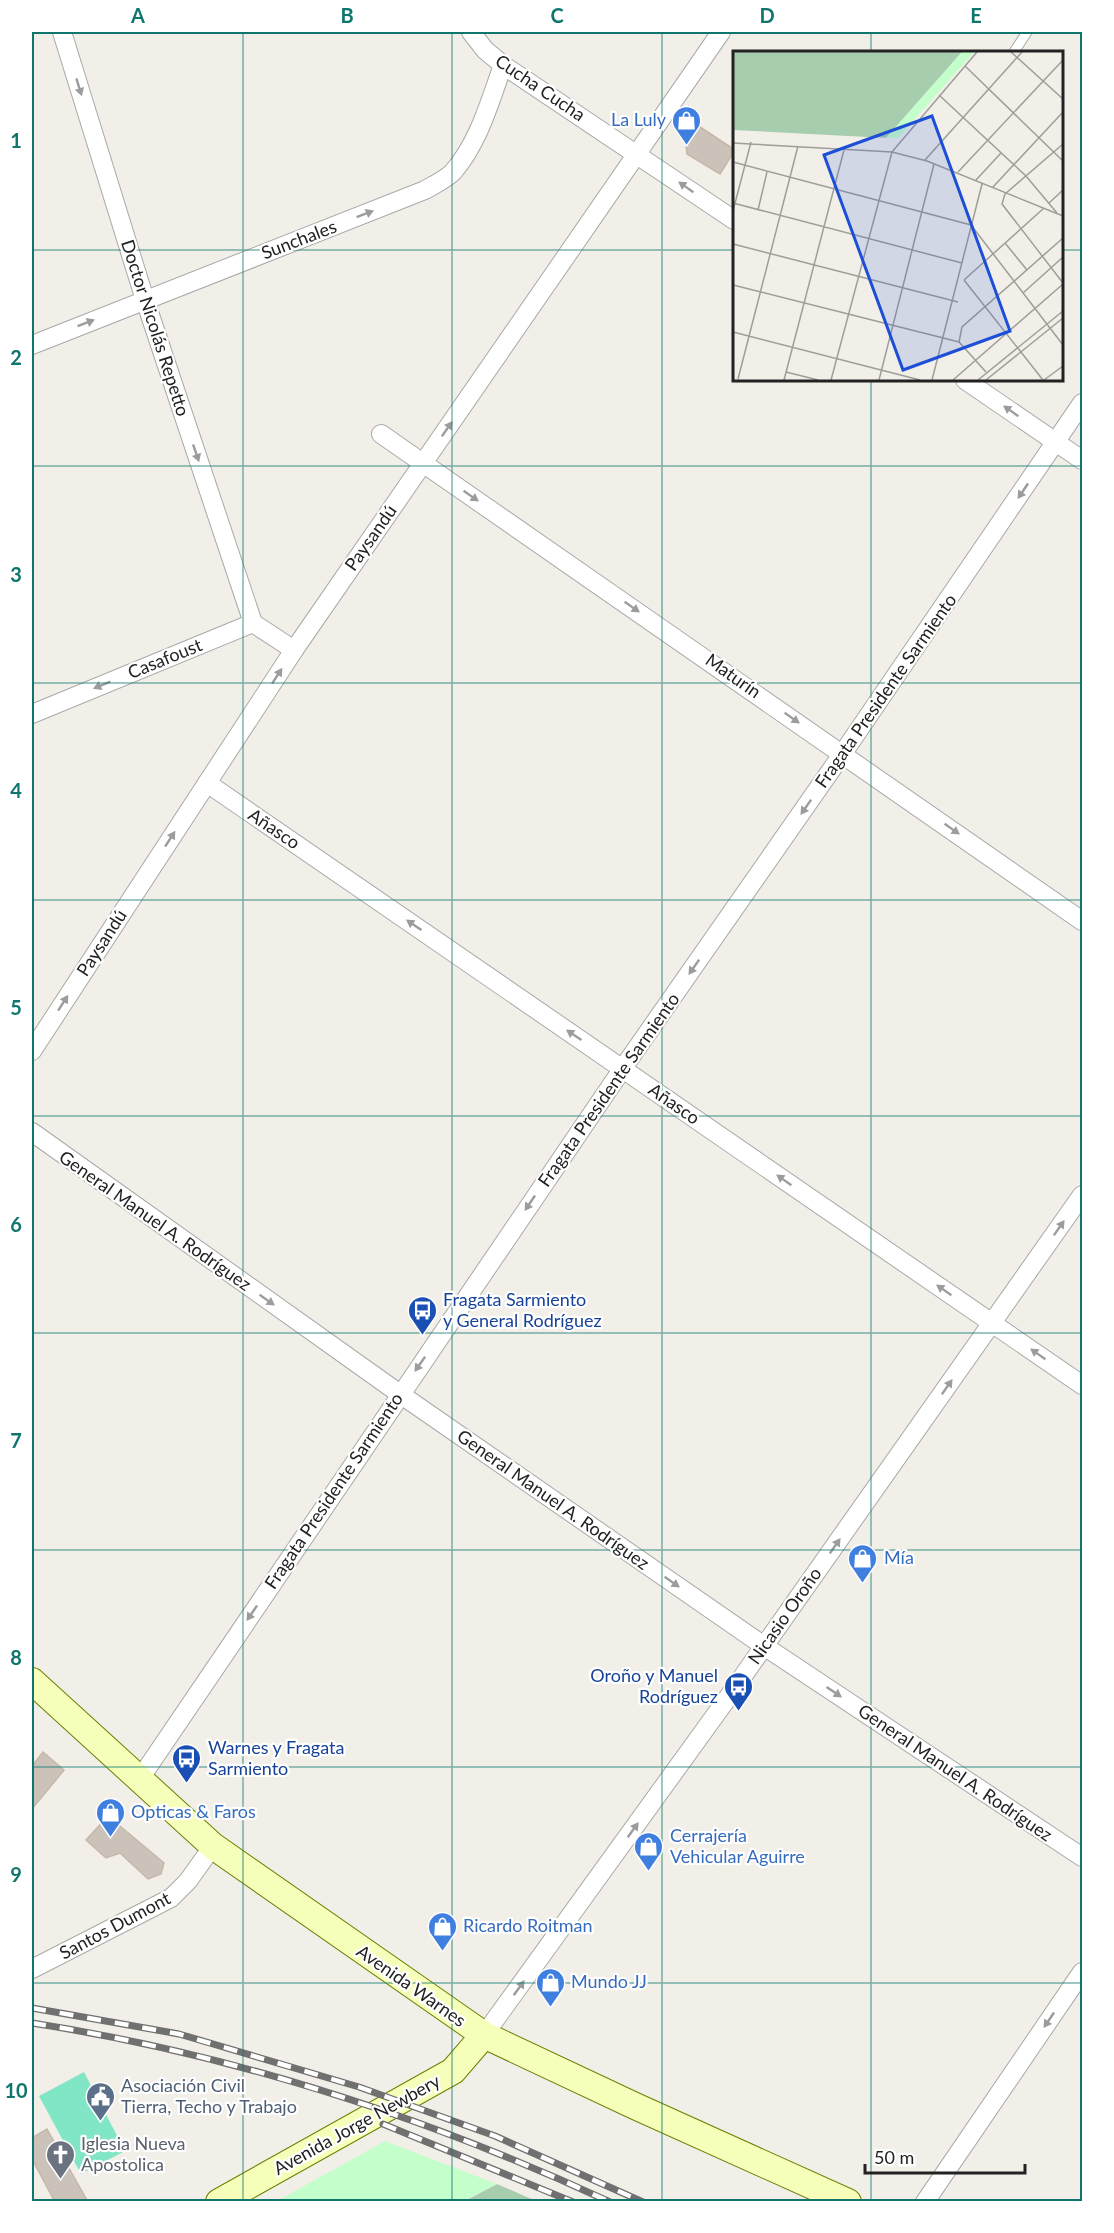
<svg xmlns="http://www.w3.org/2000/svg" width="1114" height="2233" font-family="Lato,sans-serif">
	<style>
		.cemetery { fill: #a7cdaf }
		.park { fill: #c4fecb }
		.pitch { fill: #81e6c5 }
		.building { fill: #cbc3ba; stroke: #c6b7a9; stroke-width: 1.5 }
		.lines { fill: none; stroke-linecap: round; stroke-linejoin: round }
		.service-casing { stroke: #a9a9a9; stroke-width: 11 }
		.minor-casing { stroke: #a9a9a9; stroke-width: 20 }
		.secondary-casing { stroke: #6c8100; stroke-width: 28 }
		.service { stroke: #fff; stroke-width: 9 }
		.minor { stroke: #fff; stroke-width: 18 }
		.secondary { stroke: #f7feba; stroke-width: 26 }
		.rail-casing { stroke: #707070; stroke-width: 7 }
		.rail { stroke: #fff; stroke-width: 4.5; stroke-dasharray: 14; stroke-linecap: butt }
		.oneway { fill: #9c9c9c }
		.grid { fill: none; stroke: #0f766e; stroke-width: 1.5; stroke-opacity: 0.55 }
		.labels { text-anchor: middle; stroke-width: 4.5; stroke-linejoin: round; paint-order: stroke }
		.street-label { font-size: 18px; fill: #222; stroke: #fff }
		.shop-label { font-size: 18px; fill: #366cbe; stroke: #fff; text-anchor: start }
		.transit-label { font-size: 18px; fill: #164399; stroke: #fff; text-anchor: start }
		.service-label { font-size: 18px; fill: #4e5e75; stroke: #fff; text-anchor: start }
		.worship-label { font-size: 18px; fill: #5b616d; stroke: #fff; text-anchor: start }
		.inset-road { fill: none; stroke: #9f9d99; stroke-width: 1.5 }
		.view { fill: #1d4ed8; fill-opacity: 0.15; stroke: #1d4ed8; stroke-width: 3 }
		.inset-edge { fill: none; stroke: #222; stroke-width: 3 }
		.neatline { fill: none; stroke: #0f766e; stroke-width: 2 }
		.grid-label { font-size: 20px; text-anchor: middle; font-weight: bold; fill: #0f766e }
	</style>
	<rect width="100%" height="100%" fill="#f2efe8"/>
	<polygon class="cemetery" points="497,2184 536,2201 463,2202"/>
	<polygon class="park" points="385,2141 497,2184 463,2201 275,2202"/>
	<polygon class="pitch" points="84,2072 125,2151 81,2174 39,2096"/>
	<g class="building">
		<polygon points="694,123 735,150 720,174 687,154 685,138"/>
		<polygon points="43,1752 64,1770 32,1809 32,1766"/>
		<polygon points="108,1816 164,1863 161,1874 148,1879 120,1853 106,1858 86,1840"/>
		<polygon points="47,2129 88,2202 55,2202 32,2159 32,2138"/>
	</g>
	<g class="lines">
		<defs>
			<polyline id="service" points="1014,52 1027,32"/>
			<g id="minor">
				<polyline points="62,32 145,300 253,623"/>
				<polyline points="471,32 485,50 503,65 734,220"/>
				<path d="M32,345l393,-155c9,-5 21,-11 28,-18 26,-30 37,-71 50,-107"/>
				<polyline points="965,380 1082,460"/>
				<polyline points="381,434 1082,921"/>
				<polyline points="253,623 294,650"/>
				<polyline points="32,714 253,623"/>
				<polyline points="207,783 1082,1385"/>
				<polyline points="32,1051 294,650 721,32"/>
				<polyline points="32,1132 400,1394 764,1646 1082,1857"/>
				<polyline points="139,1780 623,1068 843,753 1082,403"/>
				<polyline points="32,1969 171,1898 188,1881 213,1846"/>
				<polyline points="484,2035 724,1703 1082,1195"/>
				<polyline points="925,2202 1082,1972"/>
			</g>
			<g id="secondary">
				<polyline points="32,1681 213,1846 484,2035 635,2106 848,2202"/>
				<polyline points="219,2202 453,2071 484,2035"/>
			</g>
		</defs>
		<use href="#service" class="service-casing"/>
		<use href="#minor" class="minor-casing"/>
		<use href="#secondary" class="secondary-casing"/>
		<use href="#service" class="service"/>
		<use href="#minor" class="minor"/>
		<use href="#secondary" class="secondary"/>
		<defs>
			<g id="rail">
				<polyline points="32,2008 179,2034 359,2087 495,2136 643,2202"/>
				<path d="M32,2023c200,31 394,94 578,179"/>
				<polyline points="383,2124 573,2202"/>
			</g>
		</defs>
		<use href="#rail" class="rail-casing"/>
		<use href="#rail" class="rail"/>
	</g>
	<defs><path id="oneway-solid" d="M-6-.8H1V-3.2L6.5 0L1 3.2V.8H-6Z" transform="scale(1.5)"/></defs>
	<g class="oneway">
		<use href="#oneway-solid" transform="translate(79 87) rotate(73)"/>
		<use href="#oneway-solid" transform="translate(686 187) rotate(-145)"/>
		<use href="#oneway-solid" transform="translate(365 214) rotate(-21)"/>
		<use href="#oneway-solid" transform="translate(86 323) rotate(-21)"/>
		<use href="#oneway-solid" transform="translate(1011 411) rotate(-145)"/>
		<use href="#oneway-solid" transform="translate(447 429) rotate(-55)"/>
		<use href="#oneway-solid" transform="translate(196 453) rotate(71)"/>
		<use href="#oneway-solid" transform="translate(1023 491) rotate(124)"/>
		<use href="#oneway-solid" transform="translate(471 496) rotate(35)"/>
		<use href="#oneway-solid" transform="translate(632 607) rotate(35)"/>
		<use href="#oneway-solid" transform="translate(277 676) rotate(-57)"/>
		<use href="#oneway-solid" transform="translate(102 685) rotate(158)"/>
		<use href="#oneway-solid" transform="translate(792 718) rotate(35)"/>
		<use href="#oneway-solid" transform="translate(806 807) rotate(125)"/>
		<use href="#oneway-solid" transform="translate(952 829) rotate(35)"/>
		<use href="#oneway-solid" transform="translate(170 839) rotate(-57)"/>
		<use href="#oneway-solid" transform="translate(414 925) rotate(-146)"/>
		<use href="#oneway-solid" transform="translate(694 967) rotate(125)"/>
		<use href="#oneway-solid" transform="translate(63 1003) rotate(-57)"/>
		<use href="#oneway-solid" transform="translate(574 1035) rotate(-146)"/>
		<use href="#oneway-solid" transform="translate(784 1180) rotate(-145)"/>
		<use href="#oneway-solid" transform="translate(530 1203) rotate(124)"/>
		<use href="#oneway-solid" transform="translate(1059 1228) rotate(-55)"/>
		<use href="#oneway-solid" transform="translate(944 1290) rotate(-145)"/>
		<use href="#oneway-solid" transform="translate(267 1300) rotate(35)"/>
		<use href="#oneway-solid" transform="translate(1038 1354) rotate(-145)"/>
		<use href="#oneway-solid" transform="translate(420 1364) rotate(125)"/>
		<use href="#oneway-solid" transform="translate(947 1387) rotate(-55)"/>
		<use href="#oneway-solid" transform="translate(835 1546) rotate(-55)"/>
		<use href="#oneway-solid" transform="translate(672 1582) rotate(35)"/>
		<use href="#oneway-solid" transform="translate(252 1613) rotate(124)"/>
		<use href="#oneway-solid" transform="translate(834 1692) rotate(34)"/>
		<use href="#oneway-solid" transform="translate(633 1830) rotate(-54)"/>
		<use href="#oneway-solid" transform="translate(519 1988) rotate(-54)"/>
		<use href="#oneway-solid" transform="translate(1049 2020) rotate(124)"/>
	</g>
	<path class="grid" d="M243,32v2170M452,32v2170M662,32v2170M871,32v20M32,250h702M1062,250h20M871,380v1822M32,466h1050M32,683h1050M32,900h1050M32,1116h1050M32,1333h1050M32,1550h1050M32,1767h1050M32,1983h1050"/>
	<defs>
		<symbol id="shop-pin" viewBox="-11 -11 22 30"><path d="M0 17L-7.5 6A9.5 9.5 0 1 1 7.5 6Z" fill="#3f7fe0" stroke="#fff"/><path d="M-5-2.5h2.3a2.7 3.5 0 0 1 5.4 0H5L5.5 6h-11ZM-1.5-2.5h3a1.5 2.3 0 0 0-3 0Z" fill="#fff"/></symbol>
		<symbol id="bus-pin" viewBox="-11 -11 22 30"><path d="M0 17L-7.5 6A9.5 9.5 0 1 1 7.5 6Z" fill="#1a4fb4" stroke="#fff"/><path d="M-5-6H5V4H4V6H2V4H-2V6H-4V4H-5ZM-3.5-4V0h7V-4ZM-3.5 1.2v1.5H-2V1.2ZM2 1.2v1.5H3.5V1.2Z" fill="#fff"/></symbol>
		<symbol id="civic-pin" viewBox="-11 -11 22 30"><path d="M0 17L-7.5 6A9.5 9.5 0 1 1 7.5 6Z" fill="#5c6f8a" stroke="#fff"/><path d="M-.6-6.5H3V-4.5H.6V-3L4-1V1h2V6H-6V1h2V-1L-.6-3ZM-1.2 2.5V6h2.4V2.5Z" fill="#fff"/></symbol>
		<symbol id="church-pin" viewBox="-11 -11 22 30"><path d="M0 17L-7.5 6A9.5 9.5 0 1 1 7.5 6Z" fill="#6b7280" stroke="#fff"/><path d="M-1.2-6h2.4v3.5h3.3v2.4h-3.3V6h-2.4V-.1h-3.3v-2.4h3.3Z" fill="#fff"/></symbol>
	</defs>
	<g fill-rule="evenodd">
		<use href="#shop-pin" x="670" y="104" width="33" height="45"/>
		<use href="#bus-pin" x="406" y="1294" width="33" height="45"/>
		<use href="#shop-pin" x="846" y="1542" width="33" height="45"/>
		<use href="#bus-pin" x="722" y="1670" width="33" height="45"/>
		<use href="#bus-pin" x="170" y="1742" width="33" height="45"/>
		<use href="#shop-pin" x="94" y="1796" width="33" height="45"/>
		<use href="#shop-pin" x="632" y="1830" width="33" height="45"/>
		<use href="#shop-pin" x="426" y="1910" width="33" height="45"/>
		<use href="#shop-pin" x="534" y="1966" width="33" height="45"/>
		<use href="#civic-pin" x="84" y="2080" width="33" height="45"/>
		<use href="#church-pin" x="44" y="2138" width="33" height="45"/>
	</g>
	<g class="labels">
		<g class="street-label">
			<text transform="translate(540 88) rotate(34)" y="6">Cucha Cucha</text>
			<text transform="translate(299 240) rotate(-21)" y="6">Sunchales</text>
			<text transform="translate(155 328) rotate(72)" y="6">Doctor Nicolás Repetto</text>
			<text transform="translate(371 538) rotate(-55)" y="6">Paysandú</text>
			<text transform="translate(165 659) rotate(-22)" y="6">Casafoust</text>
			<text transform="translate(733 676) rotate(35)" y="6">Maturín</text>
			<text transform="translate(886 691) rotate(-55)" y="6">Fragata Presidente Sarmiento</text>
			<text transform="translate(274 829) rotate(34)" y="6">Añasco</text>
			<text transform="translate(102 943) rotate(-57)" y="6">Paysandú</text>
			<text transform="translate(609 1090) rotate(-55)" y="6">Fragata Presidente Sarmiento</text>
			<text transform="translate(674 1104) rotate(35)" y="6">Añasco</text>
			<text transform="translate(155 1221) rotate(35)" y="6">General Manuel A. Rodríguez</text>
			<text transform="translate(334 1491) rotate(-56)" y="6">Fragata Presidente Sarmiento</text>
			<text transform="translate(553 1500) rotate(35)" y="6">General Manuel A. Rodríguez</text>
			<text transform="translate(785 1616) rotate(-55)" y="6">Nicasio Oroño</text>
			<text transform="translate(955 1773) rotate(34)" y="6">General Manuel A. Rodríguez</text>
			<text transform="translate(115 1926) rotate(-28)" y="6">Santos Dumont</text>
			<text transform="translate(411 1986) rotate(35)" y="6">Avenida Warnes</text>
			<text transform="translate(357 2125) rotate(-29)" y="6">Avenida Jorge Newbery</text>
		</g>
		<g class="shop-label">
			<text x="666" y="126" text-anchor="end">La Luly</text>
			<text x="884" y="1564">Mía</text>
			<text x="131" y="1818">Opticas &amp; Faros</text>
			<text x="670" y="1842">Cerrajería<tspan x="670" dy="21">Vehicular Aguirre</tspan></text>
			<text x="463" y="1932">Ricardo Roitman</text>
			<text x="571" y="1988">Mundo JJ</text>
		</g>
		<g class="transit-label">
			<text x="443" y="1306">Fragata Sarmiento<tspan x="443" dy="21">y General Rodríguez</tspan></text>
			<text x="718" y="1682" text-anchor="end">Oroño y Manuel<tspan x="718" dy="21">Rodríguez</tspan></text>
			<text x="208" y="1754">Warnes y Fragata<tspan x="208" dy="21">Sarmiento</tspan></text>
		</g>
		<g class="service-label">
			<text x="121" y="2092">Asociación Civil<tspan x="121" dy="21">Tierra, Techo y Trabajo</tspan></text>
		</g>
		<g class="worship-label">
			<text x="81" y="2150">Iglesia Nueva<tspan x="81" dy="21">Apostolica</tspan></text>
		</g>
	</g>
	<g transform="translate(733 51)">
		<rect width="330" height="330" fill="#f2efe8"/>
		<path d="M0,1h229l-76,86 -153,-8z" fill="#a7cdaf"/>
		<path d="M229,1h12l-76,86h-12z" fill="#c4fecb"/>
		<path class="inset-road" d="M278,1l52,47M232,15l98,95M206,44l87,81 31,37M0,92l159,9 35,9 136,55M159,101l85,-100M192,109l97,-108M0,111l238,63 92,120M225,121l105,-112M243,129l25,-27M260,136l70,-75M272,143l-3,10 61,79M272,143l58,-50M0,152l229,60M316,152l14,-13M25,159l9,-38M0,160l18,-69M272,192l22,27M0,193l225,58M231,229l80,-72M231,229l79,100M0,234l226,57 27,30M290,242l40,-36M0,281l187,48M226,291l3,-15 101,-89M53,321l32,8M5,328l60,-233M51,329l60,-230M98,329l61,-228M146,329l55,-216M199,329l50,-196M220,329l110,-96M245,329l85,-69M253,329l77,-62M311,329l19,-14"/>
		<path class="view" d="M199,65l78,215 -107,39 -79,-215z"/>
		<rect width="330" height="330" class="inset-edge"/>
	</g>
	<rect width="1114" height="2233" fill="none" stroke="#ffffff" stroke-width="66"/>
	<path d="M865 2164v9h160v-9" fill="none" stroke="#222222" stroke-width="3"/>
	<text x="874" y="2164" font-size="18" fill="#222222" stroke="#ffffff" stroke-width="4.5" paint-order="stroke">50 m</text>
	<rect x="33" y="33" width="1048" height="2167" class="neatline"/>
	<g class="grid-label">
		<text x="138" y="23">A</text>
		<text x="347" y="23">B</text>
		<text x="557" y="23">C</text>
		<text x="767" y="23">D</text>
		<text x="976" y="23">E</text>
		<text x="16" y="148">1</text>
		<text x="16" y="365">2</text>
		<text x="16" y="582">3</text>
		<text x="16" y="798">4</text>
		<text x="16" y="1015">5</text>
		<text x="16" y="1232">6</text>
		<text x="16" y="1448">7</text>
		<text x="16" y="1665">8</text>
		<text x="16" y="1882">9</text>
		<text x="16" y="2098">10</text>
	</g>
</svg>
